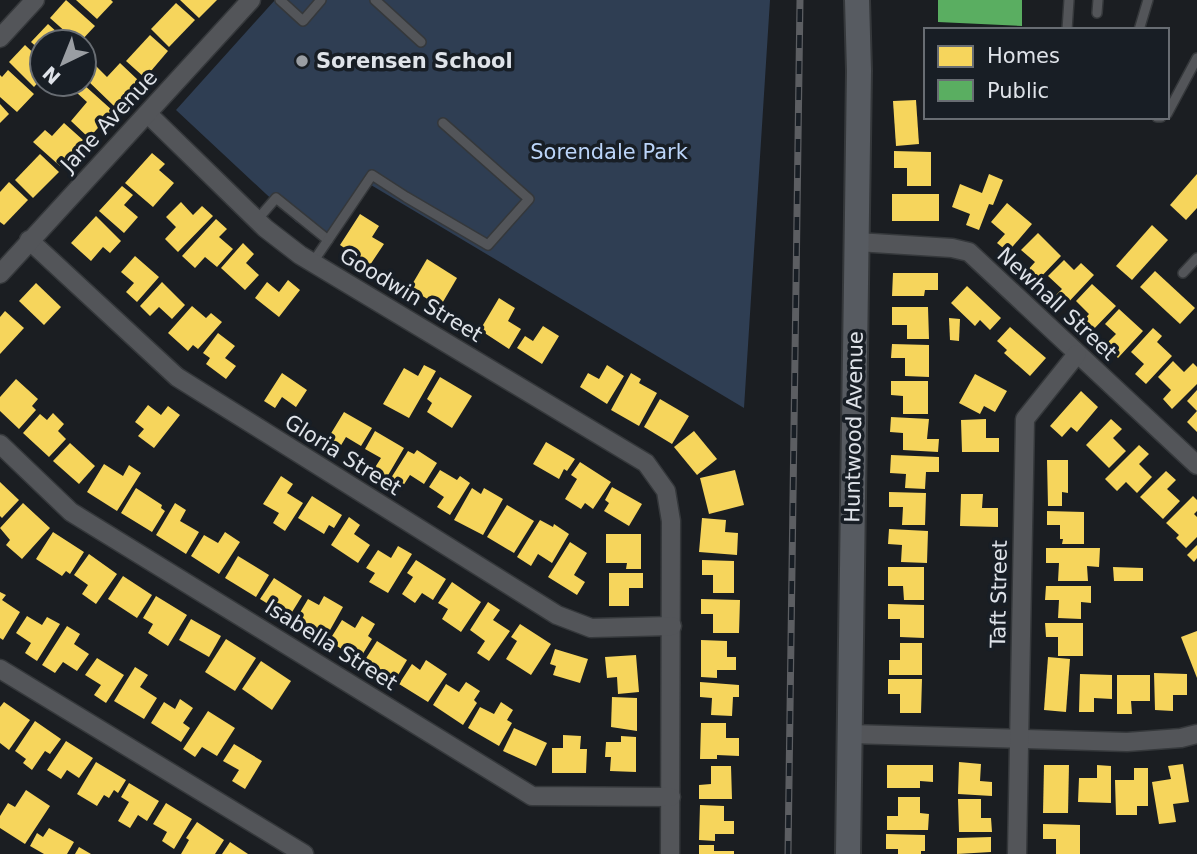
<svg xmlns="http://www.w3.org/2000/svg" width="1197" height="854" font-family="'DejaVu Sans',sans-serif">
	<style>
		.green { fill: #2f3e53 }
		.homes { fill: #f6d55c }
		.public { fill: #5aae61 }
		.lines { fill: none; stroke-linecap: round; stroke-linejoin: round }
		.lane-casing { stroke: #35383b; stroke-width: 12 }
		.street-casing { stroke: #35383b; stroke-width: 21 }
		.secondary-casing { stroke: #35383b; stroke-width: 28 }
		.lane { stroke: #535559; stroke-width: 9 }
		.street { stroke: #535559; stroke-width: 18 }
		.secondary { stroke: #575b61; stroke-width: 24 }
		.rail-casing { stroke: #5c5e62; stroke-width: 7 }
		.rail { stroke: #181e25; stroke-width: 4.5; stroke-dasharray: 13; stroke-linecap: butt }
		.poi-dot { fill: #9a9ea3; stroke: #181e25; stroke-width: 2.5 }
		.labels { text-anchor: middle; stroke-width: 7; stroke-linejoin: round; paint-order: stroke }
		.poi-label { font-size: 21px; font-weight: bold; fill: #dfe3e9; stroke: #181e25; text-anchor: start }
		.street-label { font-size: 21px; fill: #dfe3e9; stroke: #181e25 }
		.park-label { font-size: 21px; fill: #bcd5f9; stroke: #181e25 }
	</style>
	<rect width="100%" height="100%" fill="#1b1e22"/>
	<polygon class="green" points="275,0 770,0 744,408 371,185 331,242 296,222 176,110"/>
	<g class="homes">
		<polygon points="66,0 95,26 80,42 77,42 50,18"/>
		<polygon points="76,0 111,0 113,2 97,19"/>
		<polygon points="180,0 217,0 199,18"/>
		<polygon points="176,3 195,20 169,47 151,29"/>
		<polygon points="48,24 68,42 42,42 42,52 31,42"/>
		<polygon points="150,35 168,51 145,78 126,61"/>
		<polygon points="25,45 42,61 42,78 34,87 9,62"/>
		<polygon points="120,63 139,81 114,106 85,78 96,66 107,77"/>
		<polygon points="8,70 34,94 17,112 0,97 0,75 2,77"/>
		<polygon points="83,84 113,111 89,138 71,121 87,102 76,92"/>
		<polygon points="916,100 919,144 896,146 893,101"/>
		<polygon points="0,104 9,114 0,123"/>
		<polygon points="64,123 83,140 60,166 33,142 45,130 52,136"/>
		<polygon points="894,151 931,152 931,186 907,186 907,168 894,168"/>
		<polygon points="152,153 165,164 159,170 174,183 153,207 125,183"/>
		<polygon points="40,154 59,172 33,198 15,180"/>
		<polygon points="989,174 1003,180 993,205 989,204 979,230 966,225 970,214 952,207 960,184 982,193"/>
		<polygon points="1197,174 1197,208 1186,220 1170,205"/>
		<polygon points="9,182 28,200 4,225 0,222 0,192"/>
		<polygon points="122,186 133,195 124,205 138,217 124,233 99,211"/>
		<rect x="892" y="194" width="47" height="27"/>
		<polygon points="181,202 193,215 202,206 213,216 178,252 165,239 176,227 166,217"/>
		<polygon points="1007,203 1032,224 1008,252 997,243 1005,234 991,222"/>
		<polygon points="360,214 379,226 372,237 384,244 370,265 340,245"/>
		<polygon points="96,216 121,241 110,253 103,247 91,261 71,243"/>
		<polygon points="216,219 227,229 219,237 233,249 217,267 205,257 195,268 182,256"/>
		<polygon points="1152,225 1168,240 1132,280 1116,266"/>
		<polygon points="1038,233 1061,256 1036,282 1026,272 1035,262 1021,250"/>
		<polygon points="243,243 254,254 246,263 259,275 245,290 221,268"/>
		<polygon points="135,256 159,277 137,302 126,292 134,283 121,272"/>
		<polygon points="427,259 457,278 440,307 410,288"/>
		<polygon points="1064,260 1074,270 1081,263 1094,275 1063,308 1053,298 1062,289 1048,276"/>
		<polygon points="1155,271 1195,308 1180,324 1140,287"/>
		<polygon points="893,273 938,273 938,290 925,290 924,296 892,296"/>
		<polygon points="288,280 300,290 279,317 255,298 267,282 279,292"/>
		<polygon points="162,282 185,305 172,319 159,307 150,316 140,306"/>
		<polygon points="36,283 61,307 44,325 19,301"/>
		<polygon points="1092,284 1116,306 1090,333 1080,324 1089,314 1076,301"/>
		<polygon points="967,286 1001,318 990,330 980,320 975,326 951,303"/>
		<polygon points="499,298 515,308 508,321 521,329 509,349 480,330"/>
		<polygon points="192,306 206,318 211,313 222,322 198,349 193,345 188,351 168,333"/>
		<polygon points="892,307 928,307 929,339 907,339 907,325 892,325"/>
		<polygon points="1119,309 1143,331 1118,358 1105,345 1116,334 1105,324"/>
		<polygon points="5,311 24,328 0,354 0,317"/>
		<polygon points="949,318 960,319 959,341 950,340"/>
		<polygon points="543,326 559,336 542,364 517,348 525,336 533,341"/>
		<polygon points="1010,327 1046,358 1030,376 1004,353 1007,350 997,341"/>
		<polygon points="1153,328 1162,336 1157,342 1172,356 1146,384 1135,374 1144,364 1131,352"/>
		<polygon points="218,333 235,346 225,358 236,366 226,379 206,364 210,358 203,353"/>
		<polygon points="892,344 929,345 929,377 905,376 905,358 891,358"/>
		<polygon points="1173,361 1184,372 1193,363 1197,367 1197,384 1172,409 1163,399 1171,390 1158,377"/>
		<polygon points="424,365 436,371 409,418 383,404 404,368 418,376"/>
		<polygon points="607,365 624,376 607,404 580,387 588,373 599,379"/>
		<polygon points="282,373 307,390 296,407 282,397 275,408 264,401"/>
		<polygon points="631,373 641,379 639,383 657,393 639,426 611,410"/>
		<polygon points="975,374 1007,391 995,412 984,406 980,414 959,403"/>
		<polygon points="440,377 472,396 452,428 427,412 432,403 427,399"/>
		<polygon points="16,379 38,399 32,406 36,410 19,429 0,411 0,397"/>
		<polygon points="891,381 928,381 928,414 903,414 903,396 891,395"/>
		<polygon points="1197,390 1197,411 1187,401"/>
		<polygon points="1081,391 1098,407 1077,432 1071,427 1062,437 1050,426"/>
		<polygon points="660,399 689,416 672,444 644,427"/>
		<polygon points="148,405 161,415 168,406 180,415 154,448 138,436 144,429 135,422"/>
		<polygon points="1197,411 1197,432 1187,422"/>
		<polygon points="344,412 372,428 361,446 346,437 340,447 327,440"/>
		<polygon points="53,413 64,424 58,431 66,439 49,457 23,433 40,414 47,420"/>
		<polygon points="891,417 929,419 927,439 939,439 938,452 903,450 903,433 890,432"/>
		<polygon points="986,419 986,438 999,438 999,452 962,452 961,420"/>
		<polygon points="1111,419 1122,429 1113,438 1126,451 1109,468 1086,445"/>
		<polygon points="375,431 404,448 387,477 374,469 381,458 365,449"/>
		<polygon points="694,431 717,459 697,475 674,447"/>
		<polygon points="546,442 575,459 567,471 564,469 559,479 533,464"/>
		<polygon points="70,443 95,466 79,484 53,461"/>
		<polygon points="1139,445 1149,454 1139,464 1152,477 1137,493 1126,482 1117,491 1105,479"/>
		<polygon points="417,450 437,463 424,484 410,475 403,486 391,478 408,451 414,454"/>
		<polygon points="891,455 939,457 939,472 926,472 925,489 905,488 906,474 890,473"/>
		<polygon points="1047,460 1068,460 1068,493 1062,492 1062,506 1048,506"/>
		<polygon points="580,462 611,482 593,509 585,503 581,509 565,499 577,479 571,475"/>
		<polygon points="104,464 123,476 129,465 141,473 117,511 87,492"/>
		<polygon points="440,470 457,480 460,476 470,483 450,515 437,507 444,497 429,487"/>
		<polygon points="735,470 744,505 709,514 700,478"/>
		<polygon points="1166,471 1176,480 1167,489 1180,501 1163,519 1140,497"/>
		<polygon points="281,476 293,484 287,493 303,503 285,531 273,523 279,513 263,504"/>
		<polygon points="0,482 19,500 2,518 0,516"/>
		<polygon points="612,487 642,504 629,526 604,511 609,503 605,500"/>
		<polygon points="136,488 162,505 161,508 165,511 152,532 121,513"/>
		<polygon points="472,488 481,494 484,488 503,499 483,535 454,520"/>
		<polygon points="889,492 926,493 925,525 902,525 903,507 889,507"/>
		<polygon points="961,494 983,494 982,508 998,508 998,527 960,526"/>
		<polygon points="312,496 342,515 334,528 329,525 324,534 298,518"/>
		<polygon points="1193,496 1197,500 1197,511 1194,514 1197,517 1197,537 1186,548 1176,538 1179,535 1166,523"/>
		<polygon points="23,503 50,528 22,559 6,545 10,540 0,528"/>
		<polygon points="175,503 186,510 180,521 199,532 186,554 156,535"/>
		<polygon points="507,505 534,521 514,553 487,537"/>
		<polygon points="1047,511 1084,512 1084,544 1062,544 1063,539 1060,539 1060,525 1047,525"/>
		<polygon points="349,517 360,525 354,534 370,545 358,563 331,545"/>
		<polygon points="702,518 726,520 725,532 738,533 737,555 699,552"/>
		<polygon points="540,520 553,527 554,524 569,534 552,563 538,554 531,566 517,557"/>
		<polygon points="889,529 928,531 927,563 901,562 902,545 888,544"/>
		<polygon points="53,532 84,552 70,574 66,571 62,576 36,559"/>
		<polygon points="225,532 240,542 219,574 191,556 204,535 218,543"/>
		<polygon points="606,534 641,534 641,569 626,569 627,563 606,563"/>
		<polygon points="570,542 587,553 574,575 585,582 577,595 548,577"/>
		<polygon points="1197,545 1197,558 1194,562 1187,555"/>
		<polygon points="398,546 412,554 388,593 369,582 375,573 366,568 378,550 391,558"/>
		<polygon points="1046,548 1100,548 1099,567 1087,566 1088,581 1058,581 1059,563 1046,563"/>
		<polygon points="89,554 117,574 96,604 82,594 88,585 74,575"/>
		<polygon points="238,556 269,575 256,597 225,578"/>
		<polygon points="416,560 446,579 433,600 422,593 415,603 402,594 413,577 407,573"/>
		<polygon points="702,560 734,561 734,593 713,593 713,575 702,575"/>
		<polygon points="888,567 924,567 924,600 904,600 903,586 888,586"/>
		<polygon points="1113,567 1143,568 1143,581 1114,581"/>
		<polygon points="609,573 643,573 643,588 629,588 629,606 609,606"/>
		<polygon points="123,576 152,595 137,618 108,599"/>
		<polygon points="274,578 302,596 289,617 260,599"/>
		<polygon points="452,582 481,602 461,632 442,619 448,609 438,603"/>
		<polygon points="1046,586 1091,586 1091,603 1081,602 1081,619 1058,618 1059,600 1045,600"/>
		<polygon points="0,592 6,595 2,600 20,612 3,640 0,638"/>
		<polygon points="156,596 187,615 168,646 148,633 153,624 143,618"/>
		<polygon points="324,596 343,607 325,639 295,621 308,599 319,605"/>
		<polygon points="701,599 740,600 739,633 713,633 713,614 701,614"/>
		<polygon points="488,602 500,610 493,620 510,631 489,661 477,653 485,641 470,630"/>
		<polygon points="888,604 924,605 924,638 900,637 900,619 888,619"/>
		<polygon points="27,616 42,625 47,617 60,624 37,661 25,653 31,643 16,633"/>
		<polygon points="362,616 375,624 368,636 372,639 359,660 329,641 342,620 355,628"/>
		<polygon points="191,619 221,636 209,657 179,640"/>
		<polygon points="1045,623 1083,623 1083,656 1058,656 1058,637 1046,637"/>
		<polygon points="520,624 551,644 531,675 506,659 517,641 511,637"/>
		<polygon points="67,626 80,634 74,644 89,654 77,671 63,662 55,673 42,665"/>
		<polygon points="1197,631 1197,678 1181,637"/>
		<polygon points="226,639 256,658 235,691 205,672"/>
		<polygon points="701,640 727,641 727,657 736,657 736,670 717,670 717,678 701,677"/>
		<polygon points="377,641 407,660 394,682 363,663"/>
		<polygon points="900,643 922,643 922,675 889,675 889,660 900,660"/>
		<polygon points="555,649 588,659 580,683 553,675 556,666 550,664"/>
		<polygon points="636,655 639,692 618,694 617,677 607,678 605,657"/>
		<polygon points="1048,657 1070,659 1066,712 1044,710"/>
		<polygon points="97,658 124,675 106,703 94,695 101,685 85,675"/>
		<polygon points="426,660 447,674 428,702 399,684 412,664 420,670"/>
		<polygon points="261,661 291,681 272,710 242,689"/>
		<polygon points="135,667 148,675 140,687 157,698 144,719 114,701"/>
		<polygon points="1154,673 1187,674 1187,695 1173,695 1173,711 1155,710"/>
		<polygon points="1080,674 1112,675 1112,699 1094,698 1094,712 1079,712"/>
		<polygon points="1117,675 1150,675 1150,701 1131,701 1132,714 1117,714"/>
		<polygon points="888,679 922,679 921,713 900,713 900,694 888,694"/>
		<polygon points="466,682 480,691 474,700 477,703 463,725 433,705 446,684 459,692"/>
		<polygon points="700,682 739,685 739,697 733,697 732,716 711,715 712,698 700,697"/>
		<polygon points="612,697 637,698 637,731 611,727"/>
		<polygon points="180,699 193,708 183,723 190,728 181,742 151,723 164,702 175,709"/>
		<polygon points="4,702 30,720 9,750 0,743 0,707"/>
		<polygon points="501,702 513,710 507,720 512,723 499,746 468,728 480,707 494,714"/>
		<polygon points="208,711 235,728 217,756 202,747 195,757 183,749"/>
		<polygon points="35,721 61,739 50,754 45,751 32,770 23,763 26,759 15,751"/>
		<polygon points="701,723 726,723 726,738 739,738 739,756 717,755 717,759 700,759"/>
		<polygon points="514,728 547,743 536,766 503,751"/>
		<polygon points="563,735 581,736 580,749 587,749 586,773 552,773 552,748 563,748"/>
		<polygon points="621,736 636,737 636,772 610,771 611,757 605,757 606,742 621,742"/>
		<polygon points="66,741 93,758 79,778 67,770 61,779 47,770"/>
		<polygon points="234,744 262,761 245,789 232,781 239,770 223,761"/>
		<polygon points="96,762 126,780 118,793 114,790 109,798 104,795 97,806 77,794"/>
		<polygon points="959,762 981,764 980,781 992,782 992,796 958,794"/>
		<polygon points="1183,764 1189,802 1173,804 1176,822 1159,824 1152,782 1171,779 1168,766"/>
		<polygon points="887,765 933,765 933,782 920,781 920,788 887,788"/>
		<polygon points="1044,765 1069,765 1068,813 1043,813"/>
		<polygon points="1097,765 1111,766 1111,803 1078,802 1079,778 1097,778"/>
		<polygon points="711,766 731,766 732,799 699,799 699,785 711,784"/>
		<polygon points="1134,768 1148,768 1148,806 1137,806 1137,815 1116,815 1115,780 1134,780"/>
		<polygon points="129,783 159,801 147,821 138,815 130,828 118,821 129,802 121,797"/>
		<polygon points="26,790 50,806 25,844 0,828 0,816 8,803 15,807"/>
		<polygon points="898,797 920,797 920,813 929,814 928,830 887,830 887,816 898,816"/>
		<polygon points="958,799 981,799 981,818 991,818 992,832 959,832"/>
		<polygon points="166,803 192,819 174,849 162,841 167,832 153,824"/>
		<polygon points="700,805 724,806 724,821 734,821 734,834 715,834 715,841 699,840"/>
		<polygon points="197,822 224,840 215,854 181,854 189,840 186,838"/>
		<polygon points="1043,824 1080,825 1080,854 1056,854 1056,839 1043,839"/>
		<polygon points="49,828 74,842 67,854 44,854 30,846 37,833 43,837"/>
		<polygon points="886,834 925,835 925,851 921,851 921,854 898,854 898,849 886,849"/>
		<polygon points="991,837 991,852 957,854 957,838"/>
		<polygon points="230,842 248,854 222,854"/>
		<polygon points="699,845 714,845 714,851 734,851 734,854 699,854"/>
		<polygon points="79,847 91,854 75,854"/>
	</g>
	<polygon class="public" points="938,0 1022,0 1022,26 938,22"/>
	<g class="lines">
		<defs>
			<g id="lane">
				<polyline points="280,0 303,21 321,0"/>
				<polyline points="375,0 421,42"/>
				<polyline points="1097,13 1098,0"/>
				<polyline points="1067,30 1069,0"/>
				<polyline points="1139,30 1148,0"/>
				<polyline points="1167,114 1197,58"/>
				<polyline points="1157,117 1161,117"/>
				<polyline points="257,220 276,198 328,240 313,262"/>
				<polyline points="328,240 372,175 406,197 488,245 529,199 443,123"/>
				<polyline points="1183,273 1197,258"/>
			</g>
			<g id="street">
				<polyline points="0,38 35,0"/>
				<polyline points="148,114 265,228 300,255 646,463 666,491 671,521 670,854"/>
				<polyline points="29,240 177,377 557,615 591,628 672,626"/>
				<polyline points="857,242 952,248 969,252 1197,465"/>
				<polyline points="0,274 251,0"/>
				<polyline points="0,444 71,512 532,796 671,797"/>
				<polyline points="0,669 304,854"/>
				<polyline points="850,734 1127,742 1181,738 1197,734"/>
				<polyline points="1017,854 1025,419 1077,354"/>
			</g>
			<polyline id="secondary" points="848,854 859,71 857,0"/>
		</defs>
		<use href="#lane" class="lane-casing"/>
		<use href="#street" class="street-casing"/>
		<use href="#secondary" class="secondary-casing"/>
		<use href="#lane" class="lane"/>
		<use href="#street" class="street"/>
		<use href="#secondary" class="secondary"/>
		<defs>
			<polyline id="rail" points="788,854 800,0"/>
		</defs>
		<use href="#rail" class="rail-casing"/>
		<use href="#rail" class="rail"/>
	</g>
	<circle class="poi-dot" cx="302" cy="61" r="7"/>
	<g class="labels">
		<g class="poi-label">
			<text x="316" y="68">Sorensen School</text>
		</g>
		<g class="street-label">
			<text transform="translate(109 121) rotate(-47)" y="7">Jane Avenue</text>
			<text transform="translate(411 295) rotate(31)" y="7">Goodwin Street</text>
			<text transform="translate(1057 304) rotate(43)" y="7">Newhall Street</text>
			<text transform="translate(854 427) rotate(-89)" y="7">Huntwood Avenue</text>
			<text transform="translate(343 455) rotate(32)" y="7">Gloria Street</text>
			<text transform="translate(999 594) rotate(-89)" y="7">Taft Street</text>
			<text transform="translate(331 645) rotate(32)" y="7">Isabella Street</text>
		</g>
		<g class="park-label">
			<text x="609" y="159">Sorendale Park</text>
		</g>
	</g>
	<rect x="924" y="28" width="245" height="91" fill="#181e25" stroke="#686d73" stroke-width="2"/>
	<rect x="938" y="46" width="35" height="21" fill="#f6d55c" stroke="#686d73" stroke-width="2"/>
	<text x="987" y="63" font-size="21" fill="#dfe3e9">Homes</text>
	<rect x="938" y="80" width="35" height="21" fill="#5aae61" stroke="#686d73" stroke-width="2"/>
	<text x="987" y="98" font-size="21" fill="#dfe3e9">Public</text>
	<g transform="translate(63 63) rotate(223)"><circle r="33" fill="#181e25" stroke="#686d73" stroke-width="2"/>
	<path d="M0-5L12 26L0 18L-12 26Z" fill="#9a9ea3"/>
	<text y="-10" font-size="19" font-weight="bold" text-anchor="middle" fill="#dfe3e9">N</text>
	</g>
</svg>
